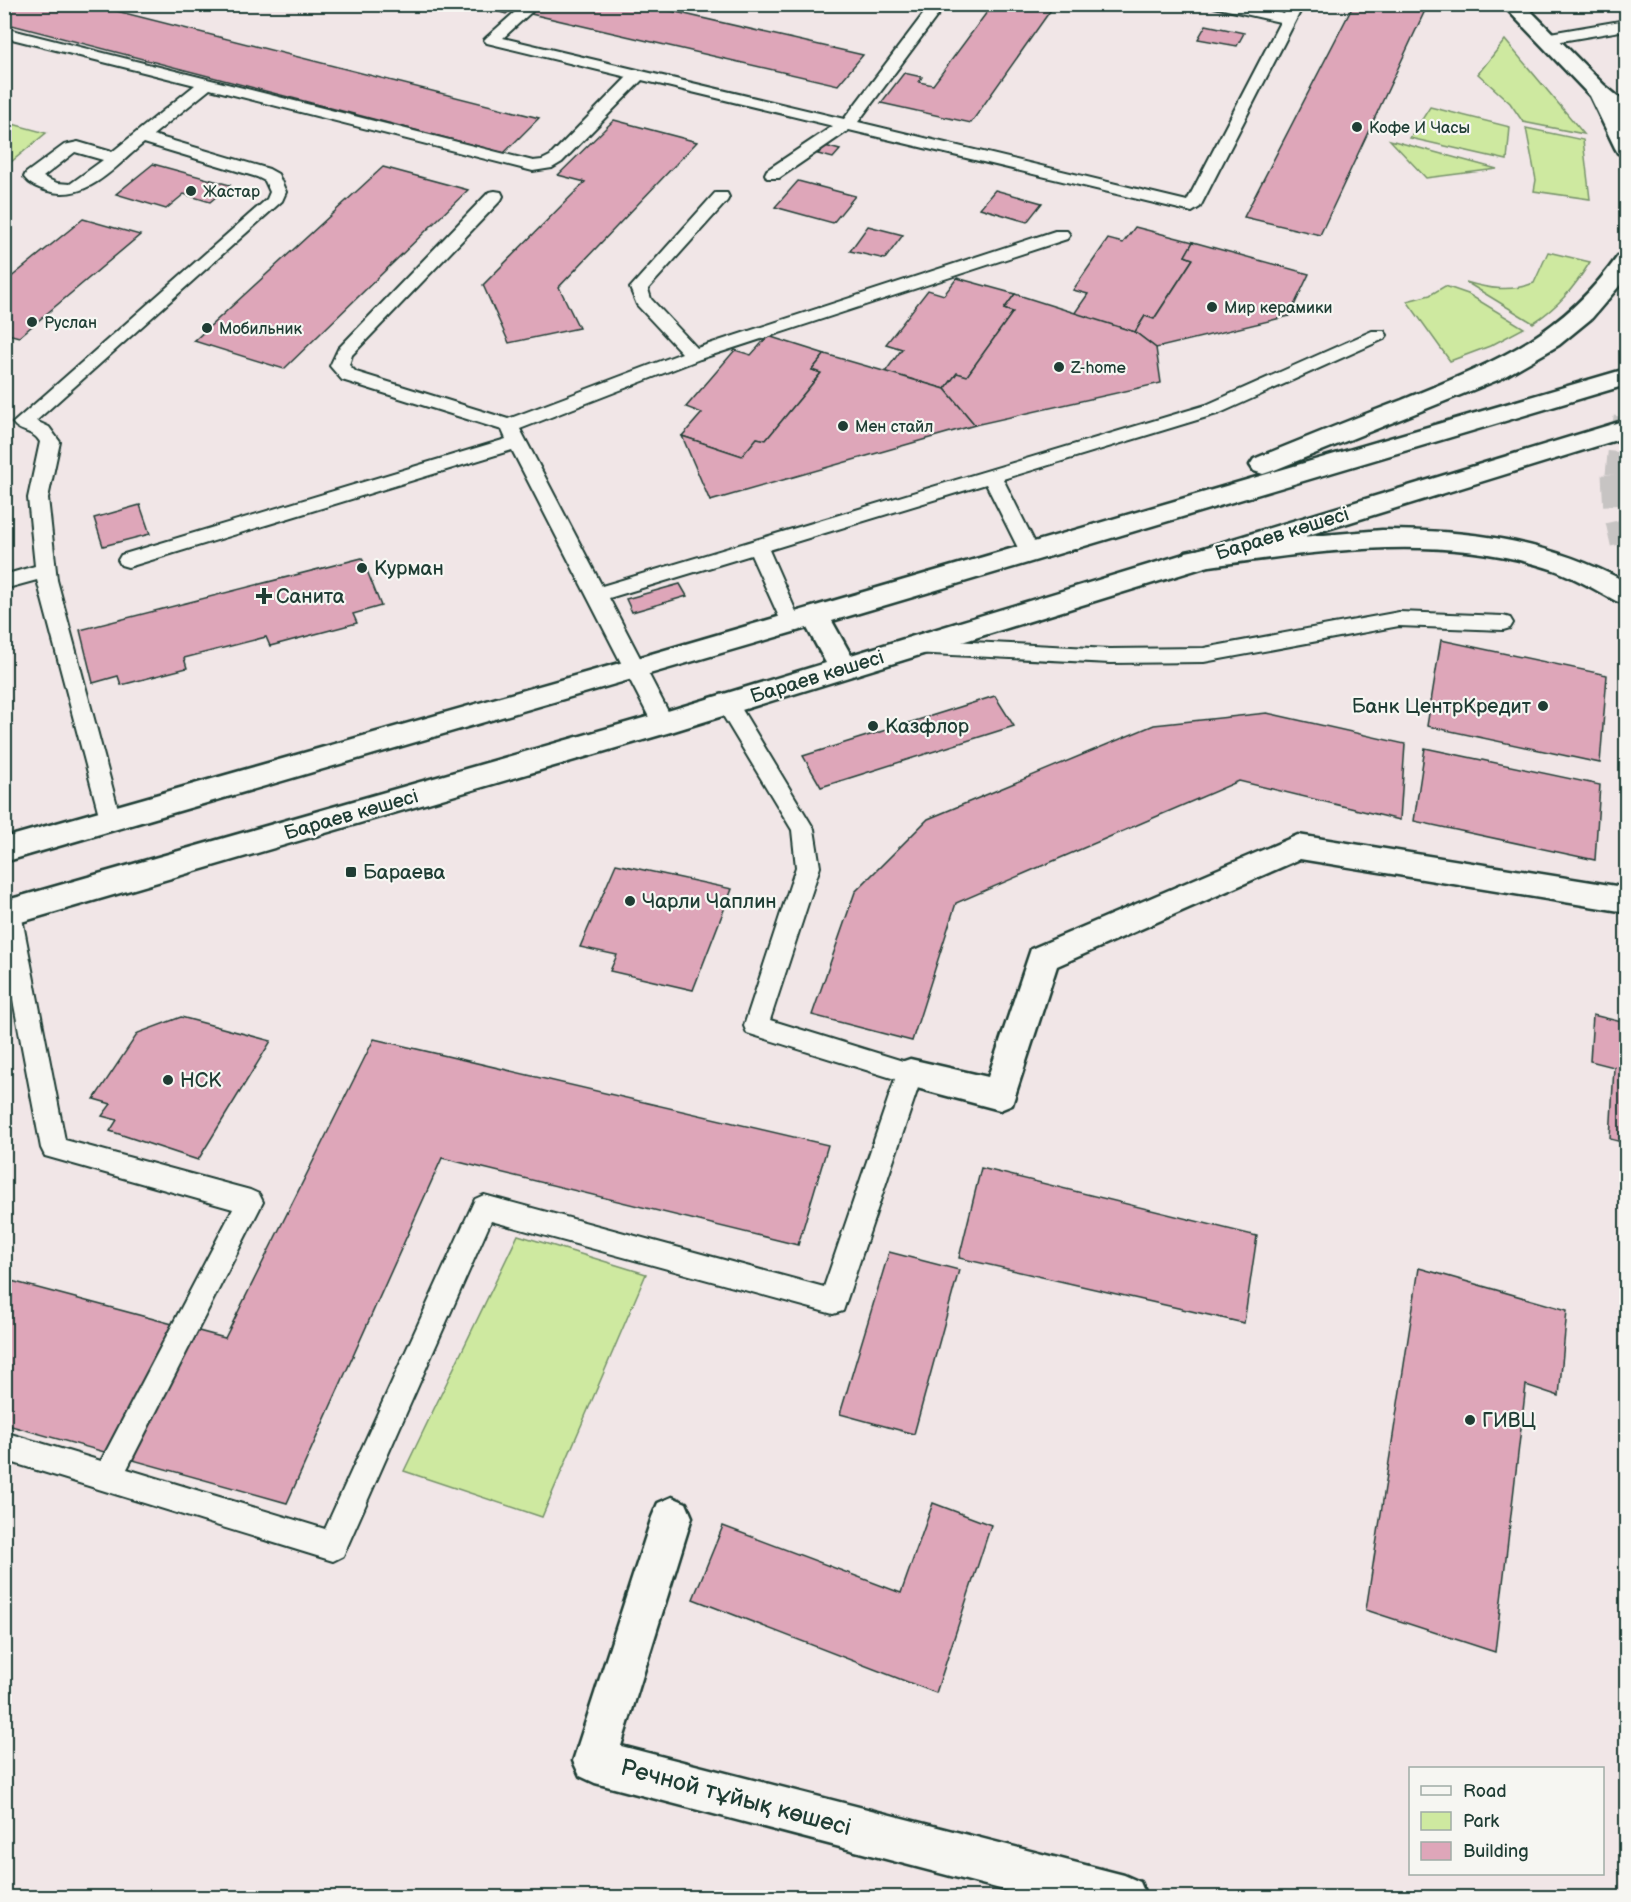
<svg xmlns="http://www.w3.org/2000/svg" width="1631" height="1902" font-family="'Balsamiq Sans',sans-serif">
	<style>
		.green { fill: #cee9a0; stroke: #76936a; stroke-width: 1.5 }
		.building { fill: #dea6b9; stroke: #1f3d34; stroke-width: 1.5 }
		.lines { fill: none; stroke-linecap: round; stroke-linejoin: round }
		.primary-tunnel-far1 { stroke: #c7c4c3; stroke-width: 23; stroke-dasharray: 23 12; stroke-linecap: butt }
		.primary-tunnel { stroke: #c7c4c3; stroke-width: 31; stroke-dasharray: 31 15; stroke-linecap: butt }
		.lane-casing { stroke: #1f3d34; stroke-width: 4 }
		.street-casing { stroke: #1f3d34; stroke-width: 5 }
		.secondary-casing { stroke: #1f3d34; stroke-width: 5 }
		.primary-casing { stroke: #1f3d34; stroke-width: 5 }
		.lane { fill: #f6f6f2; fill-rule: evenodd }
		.street { fill: #f6f6f2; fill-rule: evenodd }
		.secondary { fill: #f6f6f2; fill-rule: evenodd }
		.primary { fill: #f6f6f2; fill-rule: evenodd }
		.poi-dot { fill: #1f3d34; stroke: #f6f6f2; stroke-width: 2 }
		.labels { text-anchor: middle; stroke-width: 4.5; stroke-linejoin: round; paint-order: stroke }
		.far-poi-label { font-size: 16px; fill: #1f3d34; stroke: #f6f6f2; text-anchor: start }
		.street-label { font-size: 20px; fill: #1f3d34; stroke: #f6f6f2 }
		.poi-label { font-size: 20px; fill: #1f3d34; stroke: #f6f6f2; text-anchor: start }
		.near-street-label { font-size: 24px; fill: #1f3d34; stroke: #f6f6f2 }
	</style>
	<rect width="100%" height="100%" fill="#f1e6e7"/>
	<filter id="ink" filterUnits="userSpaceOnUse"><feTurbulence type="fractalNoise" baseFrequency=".0167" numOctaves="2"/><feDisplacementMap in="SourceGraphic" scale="12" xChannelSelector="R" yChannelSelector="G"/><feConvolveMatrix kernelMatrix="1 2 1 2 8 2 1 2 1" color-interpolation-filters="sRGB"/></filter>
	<g filter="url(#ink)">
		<g class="green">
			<polygon points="1505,40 1584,134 1523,122 1510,103 1478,74"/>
			<polygon points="1430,107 1510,127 1507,160 1410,138"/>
			<polygon points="5,122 46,133 5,167 4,167"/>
			<polygon points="1526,128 1583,140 1590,199 1534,191 1536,180"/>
			<polygon points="1390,140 1497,169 1426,178"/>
			<path d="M1548,252l42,10c-16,26 -32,45 -57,61l-67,-41c23,7 45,10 68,1z"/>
			<polygon points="1445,286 1468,294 1524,328 1490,346 1450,361 1407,301 1430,295"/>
			<polygon points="518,1235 646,1274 542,1517 404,1471"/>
		</g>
		<g class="building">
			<polygon points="4,4 89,4 539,118 504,153 4,23"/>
			<polygon points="472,4 517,4 506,14"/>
			<polygon points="541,4 641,4 863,55 838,85 531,14"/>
			<polygon points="993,4 1055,4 971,123 881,103 904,73 922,77 919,82 933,85"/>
			<polygon points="1354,4 1428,4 1320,235 1244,217"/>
			<polygon points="1206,25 1244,33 1237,46 1198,39"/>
			<polygon points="614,120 697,142 559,287 579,328 509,343 483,285 585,182 558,175"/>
			<polygon points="825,146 840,150 833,158 818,154"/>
			<polygon points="153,164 230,185 210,202 184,194 166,209 116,194"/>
			<polygon points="383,167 468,190 284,369 194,341"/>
			<polygon points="798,181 855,196 833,223 775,207"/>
			<polygon points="995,190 1042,203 1027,222 980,208"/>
			<polygon points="83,219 140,235 19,337 4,333 4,283"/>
			<polygon points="868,226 903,235 885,259 850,251"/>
			<polygon points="1135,227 1193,242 1185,256 1193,259 1154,319 1145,316 1135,332 1074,314 1088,294 1073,290 1108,239 1123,243"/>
			<polygon points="1193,242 1309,274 1289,316 1156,348 1135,332 1145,316 1154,319 1193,259 1185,256"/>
			<polygon points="957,278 1015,294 1004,309 1013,312 967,376 957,373 945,389 885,372 902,349 886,344 928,290 944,295"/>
			<polygon points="1015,294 1135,332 1156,348 1161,383 975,425 945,389 957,373 967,376 1013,312 1004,309"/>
			<polygon points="768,336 825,354 812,370 821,373 766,440 757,438 742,456 682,436 702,413 686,407 735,350 751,355"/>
			<polygon points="825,354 945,389 975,425 710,501 682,436 742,456 757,438 766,440 821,373 812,370"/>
			<polygon points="140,505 150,534 103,546 94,518"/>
			<polygon points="362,558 381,606 353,614 357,623 270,646 266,637 184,658 187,668 121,685 118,676 93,683 80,630"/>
			<polygon points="680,584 687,596 632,612 626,599"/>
			<polygon points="1441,640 1607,675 1600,763 1427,726"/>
			<polygon points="995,696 1014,726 821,787 803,756"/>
			<polygon points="1267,713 1405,744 1400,820 1239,781 956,903 912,1041 812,1015 855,892 928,819 1154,725"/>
			<polygon points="1425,748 1600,785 1595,860 1414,821"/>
			<polygon points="616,864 732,889 693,990 610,971 617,955 580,947"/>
			<polygon points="1593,1015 1626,1023 1626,1143 1610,1139 1614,1067 1590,1061"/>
			<polygon points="181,1017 271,1041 198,1160 110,1131 117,1120 102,1116 111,1104 94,1099 138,1033"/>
			<polygon points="374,1039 828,1145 798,1245 442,1158 287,1503 4,1424 4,1279 225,1338"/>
			<polygon points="981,1168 1257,1236 1244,1323 959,1258"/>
			<polygon points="889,1252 959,1270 914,1434 840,1414"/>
			<polygon points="1419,1268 1567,1310 1559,1396 1526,1385 1495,1652 1366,1610"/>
			<polygon points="933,1503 991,1525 936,1693 693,1599 723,1526 901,1593"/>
		</g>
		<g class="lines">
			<polyline class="primary-tunnel-far1" points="1617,475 1620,444 1626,413"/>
			<polyline class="primary-tunnel" points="1617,474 1619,512 1626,543"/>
			<defs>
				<g id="lane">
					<path d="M524,4h16l-37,34 341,81 87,-115h15l-88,118 329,79 93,-179 -66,-15 -2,-3h29l43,10 5,-10h15l-104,203 -8,5 -343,-82 -70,48h-12l-2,-4 2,-4 66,-44 -191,-46 -80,82 -10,6 -19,3 -323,-82 -57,46 116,34 9,5 8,18 -4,9 -246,220 13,6 11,15 -12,56 9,82 64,240 -3,6 -8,3 -8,-3 -65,-246 -33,9v-14l31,-9 -7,-68 12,-56c-6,-12 -21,-9 -27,-19l254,-224 3,-7 -5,-11 -8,-4 -113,-34c-29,23 -56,59 -96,48 -10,-3 -18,-6 -24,-14l2,-4 38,-28 14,-3 34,10 83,-67 -191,-48v-9l529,133 9,-1 8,-4 77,-79 -140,-34 -3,-3 3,-3zM75,152l28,8 -33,24 -13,-1 -14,-6z"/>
					<polygon points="1626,20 1626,30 1544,44 1536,39 1544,34"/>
					<polygon points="495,191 501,192 503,196 501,200 352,355 349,365 356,372 508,419 682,353 637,305 630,288 715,193 727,193 729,197 727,201 648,289 651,299 697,348 1055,231 1067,231 1070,235 1067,239 700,359 520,429 602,586 1206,405 1372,331 1384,331 1387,335 1384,339 1220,413 1003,479 1040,553 1037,558 1030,560 1023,558 986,484 769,550 801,623 798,628 791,630 784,628 751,555 609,598 674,723 671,729 663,731 655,729 652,723 512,450 135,565 128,567 121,565 118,560 121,555 506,439 502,430 342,380 330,366 338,349 489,192"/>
					<polygon points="1399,612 1503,616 1510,618 1513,623 1510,628 1503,630 1399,626 1204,662 1110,663 913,653 906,651 902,646 906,641 913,639 1110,649 1204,648"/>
					<polygon points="727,696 735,698 814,829 820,867 770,1020 919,1066 923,1073 843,1311 833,1314 491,1221 343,1556 333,1561 4,1460 4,1432 101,1461 233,1209 45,1156 41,1148 4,952 4,905 9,904 17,906 21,913 65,1140 250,1190 259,1194 263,1202 127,1469 325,1529 475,1199 484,1195 824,1287 895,1079 747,1033 744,1026 796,867 792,830 716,704 719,698"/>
				</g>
				<g id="street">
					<polygon points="1298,835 1616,886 1626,882 1626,912 1300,859 1057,966 1012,1105 1000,1110 898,1083 893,1073 898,1063 910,1059 988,1077 1031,949"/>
					<polygon points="672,1497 686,1503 692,1517 621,1746 1124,1875 1140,1882 1147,1898 1035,1898 595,1783 580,1776 573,1761 652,1517 658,1503"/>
				</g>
				<g id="secondary">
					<polygon points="1502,4 1524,4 1604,85 1626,103 1626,119 1622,119 1626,127 1626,155 1618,153 1615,148 1590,96"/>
					<path d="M1626,254v24l-34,40 -33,27 -59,34 -228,92 -9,3 -9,-3 -4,-6 4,-6c49,-20 98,-40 148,-59 90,-37 157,-61 216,-144z"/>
					<polygon points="1626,369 1626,385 832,621 851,655 1626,420 1626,437 674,731 4,927 4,901 661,713 826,663 807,628 4,862 4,838 634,659"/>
				</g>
				<path id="primary" d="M1382,530c88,0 165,10 244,52v22l-10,-3c-20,-11 -40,-23 -62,-31 -115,-39 -240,-18 -358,-2l-10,-2 -4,-7 4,-7 10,-2 93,-12z"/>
			</defs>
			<use href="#lane" class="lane-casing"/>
			<use href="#street" class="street-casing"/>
			<use href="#secondary" class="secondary-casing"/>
			<use href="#primary" class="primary-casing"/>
			<use href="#lane" class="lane"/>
			<use href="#street" class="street"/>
			<use href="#secondary" class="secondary"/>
			<use href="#primary" class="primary"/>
		</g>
	</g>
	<g class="poi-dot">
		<circle cx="1357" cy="127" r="6"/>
		<circle cx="191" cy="191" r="6"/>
		<circle cx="1212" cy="307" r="6"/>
		<circle cx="32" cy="322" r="6"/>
		<circle cx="207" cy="328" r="6"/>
		<circle cx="1059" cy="367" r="6"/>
		<circle cx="843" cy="426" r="6"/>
		<circle cx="362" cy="568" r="6"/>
		<path d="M261 587h6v6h6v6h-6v6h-6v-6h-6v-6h6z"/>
		<circle cx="1543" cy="706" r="6"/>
		<circle cx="873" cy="726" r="6"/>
		<rect x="345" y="866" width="12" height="12" rx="3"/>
		<circle cx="630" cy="901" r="6"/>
		<circle cx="168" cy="1080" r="6"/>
		<circle cx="1470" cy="1420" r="6"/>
	</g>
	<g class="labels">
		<g class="far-poi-label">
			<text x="1369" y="133">Кофе И Часы</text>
			<text x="203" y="197">Жастар</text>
			<text x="1224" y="313">Мир керамики</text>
			<text x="44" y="328">Руслан</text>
			<text x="219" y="334">Мобильник</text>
			<text x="1071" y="373">Z-home</text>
			<text x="855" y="432">Мен стайл</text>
		</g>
		<g class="street-label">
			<text transform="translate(1282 533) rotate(-17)" y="7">Бараев көшесі</text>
			<text transform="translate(817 676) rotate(-17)" y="7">Бараев көшесі</text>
			<text transform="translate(351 814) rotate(-16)" y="7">Бараев көшесі</text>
		</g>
		<g class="poi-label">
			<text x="374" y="575">Курман</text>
			<text x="276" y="603">Санита</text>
			<text x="1531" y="713" text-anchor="end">Банк ЦентрКредит</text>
			<text x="885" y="733">Казфлор</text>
			<text x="363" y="879">Бараева</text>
			<text x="642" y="908">Чарли Чаплин</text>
			<text x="180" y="1087">НСК</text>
			<text x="1482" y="1427">ГИВЦ</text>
		</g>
		<g class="near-street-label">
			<text transform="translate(736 1797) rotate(15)" y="8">Речной тұйық көшесі</text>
		</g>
	</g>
	<rect width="1631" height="1902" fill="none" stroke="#f6f6f2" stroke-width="24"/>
	<rect x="12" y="12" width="1607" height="1878" fill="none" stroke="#1f3d34" stroke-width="2" filter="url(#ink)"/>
	<rect x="1409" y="1767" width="195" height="108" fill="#f6f6f2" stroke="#a0aca6" stroke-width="1.5"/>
	<rect x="1421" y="1786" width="30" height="9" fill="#f6f6f2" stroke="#a0aca6" stroke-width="1.5"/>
	<text x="1463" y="1797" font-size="18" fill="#1f3d34">Road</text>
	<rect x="1421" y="1812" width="30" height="18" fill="#cee9a0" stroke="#a0aca6" stroke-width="1.5"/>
	<text x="1463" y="1827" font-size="18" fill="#1f3d34">Park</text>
	<rect x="1421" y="1842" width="30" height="18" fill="#dea6b9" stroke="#a0aca6" stroke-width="1.5"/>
	<text x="1463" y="1857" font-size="18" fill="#1f3d34">Building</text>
</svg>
